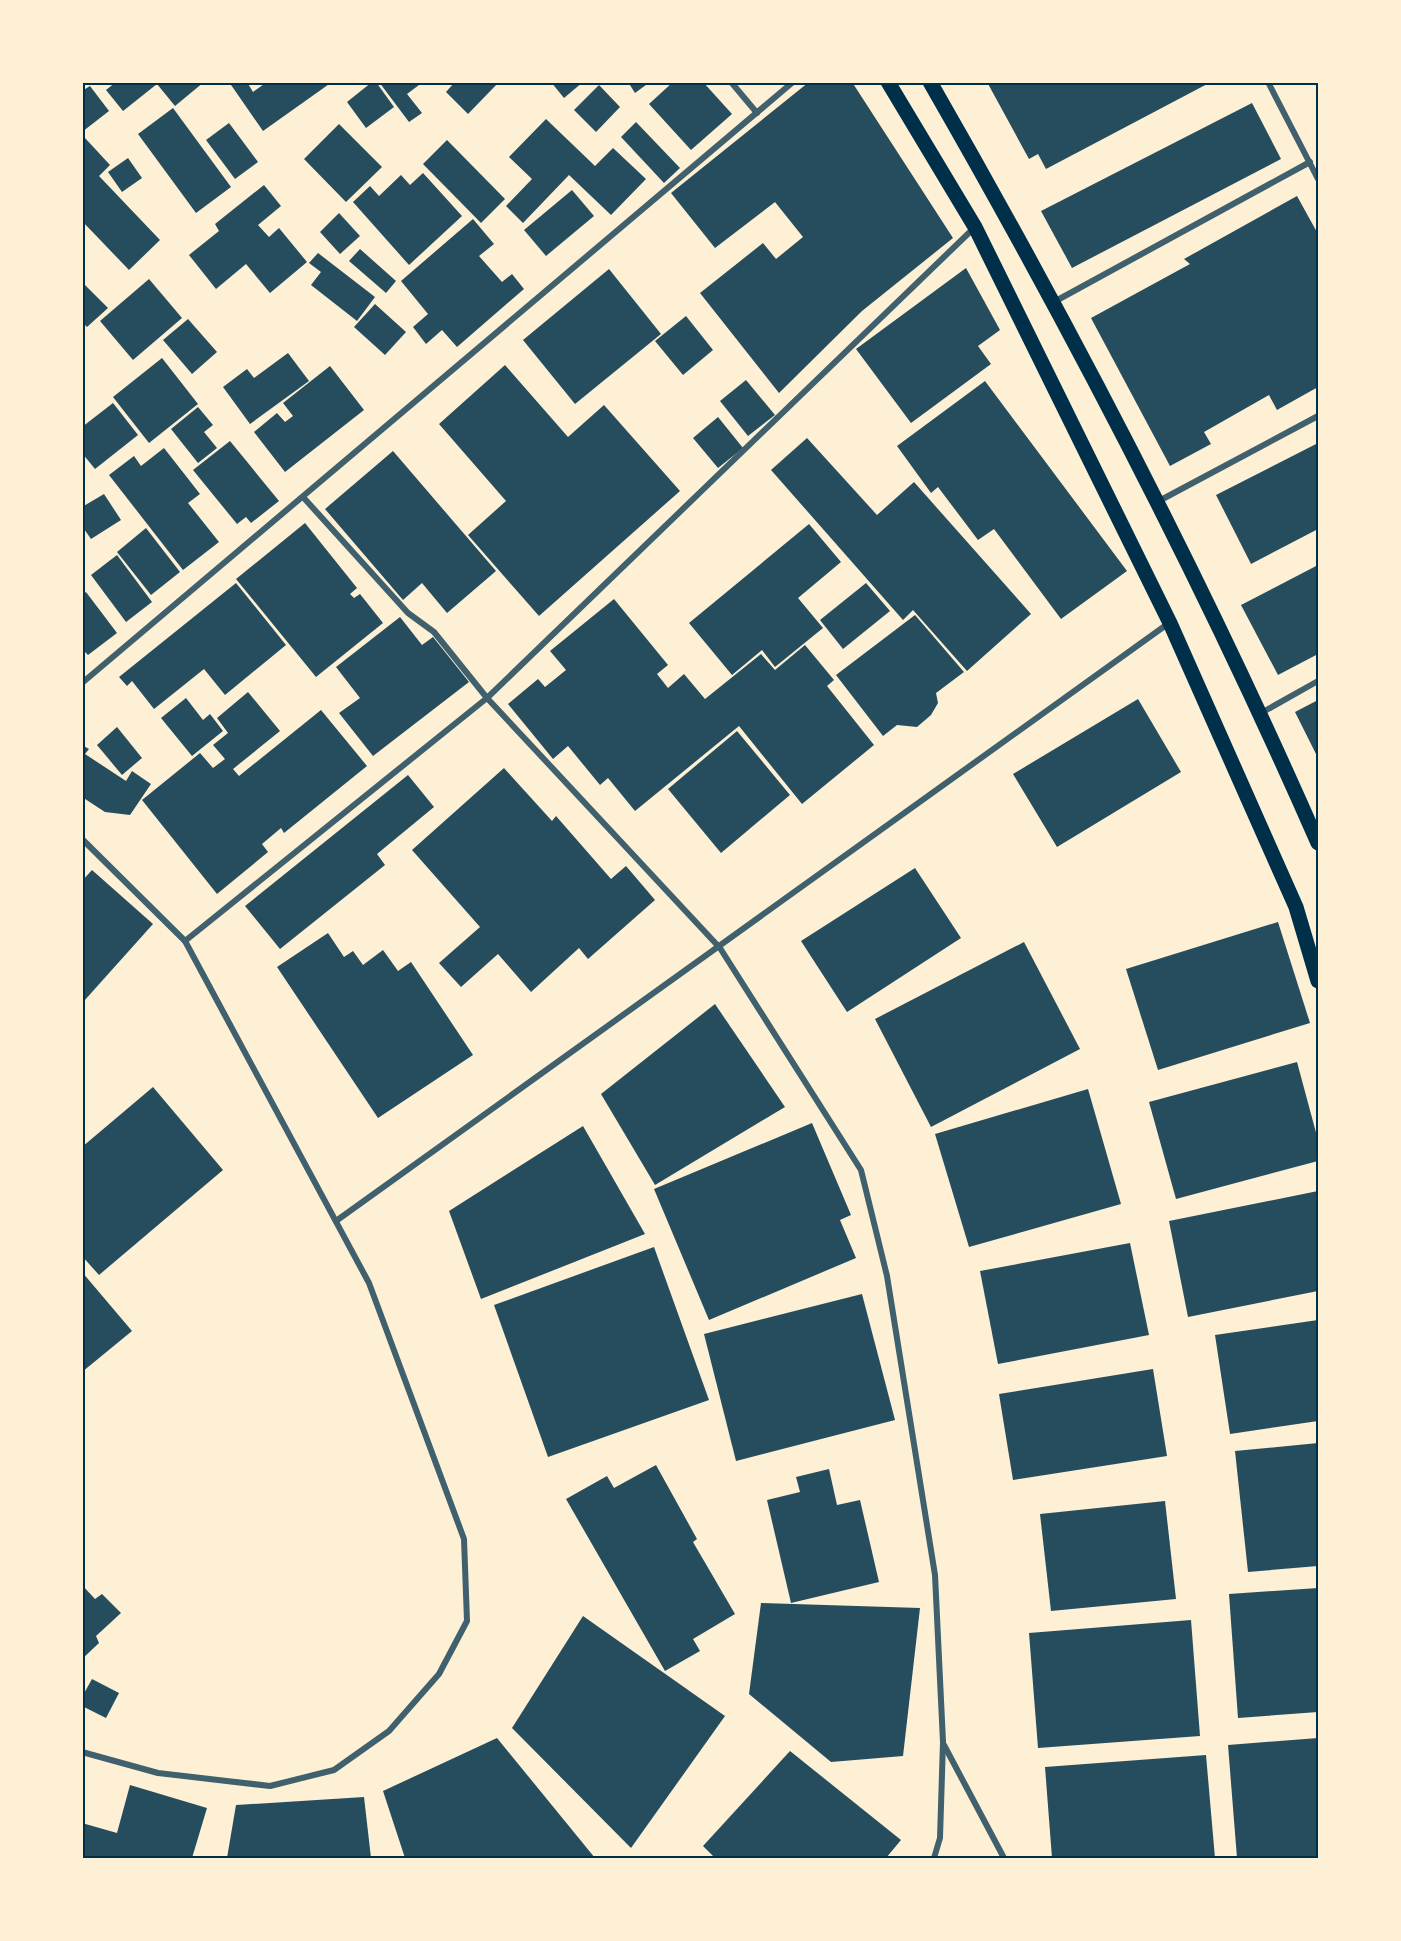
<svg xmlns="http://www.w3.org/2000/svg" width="1401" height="1941" font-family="'Fira Sans Condensed',sans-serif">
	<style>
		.building { fill: #264d5e }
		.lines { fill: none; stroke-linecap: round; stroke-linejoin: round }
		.minor { stroke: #3f606c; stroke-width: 6 }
		.primary { stroke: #003049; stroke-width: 15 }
		.neatline { fill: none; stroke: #003049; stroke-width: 2 }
	</style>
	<rect width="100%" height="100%" fill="#fdf0d5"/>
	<g class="building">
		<polygon points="116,82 204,82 175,106 157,84 123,111 106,90"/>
		<polygon points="229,82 247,82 253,92 267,82 332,82 263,131"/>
		<polygon points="372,82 376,82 394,107 366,128 347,102"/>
		<polygon points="379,82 423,82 407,94 422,113 409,122"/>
		<polygon points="455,82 499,82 468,114 446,92"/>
		<polygon points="551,82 583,82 564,98"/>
		<polygon points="628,82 650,82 635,93"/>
		<polygon points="673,82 703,82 732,114 691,150 649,104"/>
		<polygon points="809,82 852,82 953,238 862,311 779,393 700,293 763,243 776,259 803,237 775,202 715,248 671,193"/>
		<polygon points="987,82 1211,82 1046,169 1038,154 1029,159"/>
		<polygon points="599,85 620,107 596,132 574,110"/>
		<polygon points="90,86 109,111 82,132 82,91"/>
		<polygon points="1252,103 1281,159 1072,268 1041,211"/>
		<polygon points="173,108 231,187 196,213 138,134"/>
		<polygon points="546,119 595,166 613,148 646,179 611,215 569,175 523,223 506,206 532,179 509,157"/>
		<polygon points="636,122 680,168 664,183 621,137"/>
		<polygon points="229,123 258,162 235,179 206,140"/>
		<polygon points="339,124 382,167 346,202 304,159"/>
		<polygon points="85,138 110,165 99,176 160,240 129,270 82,221 82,140"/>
		<polygon points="447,140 505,199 481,223 423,164"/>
		<polygon points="128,158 142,178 122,192 108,172"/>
		<polygon points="423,173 462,216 409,265 353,202 370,186 379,196 401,175 410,185"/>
		<polygon points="264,185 281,206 258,225 269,237 279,228 307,262 270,293 246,264 216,289 189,255 219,231 215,224"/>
		<polygon points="572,190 594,216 546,256 524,230"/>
		<polygon points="1297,196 1318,234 1318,387 1277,410 1269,395 1204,432 1211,444 1170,466 1091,318 1190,264 1184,259"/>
		<polygon points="339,213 360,236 340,254 320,232"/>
		<polygon points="473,219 494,244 479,256 502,282 512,274 524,289 457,347 442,330 426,344 413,327 428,314 401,281"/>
		<polygon points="360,249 396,281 386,293 349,261"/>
		<polygon points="318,253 375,297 357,321 311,285 321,272 309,263"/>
		<polygon points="966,268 1000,330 978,346 991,364 911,423 856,349"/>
		<polygon points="609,269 661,334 575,404 523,340"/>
		<polygon points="149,279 182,318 133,360 100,321"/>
		<polygon points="82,282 108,308 87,327 82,322"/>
		<polygon points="375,304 406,332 385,355 354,327"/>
		<polygon points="686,316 713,350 683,375 655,341"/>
		<polygon points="188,319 217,352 192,374 163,340"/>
		<polygon points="288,353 309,381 250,424 223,387 247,369 254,378"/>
		<polygon points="162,358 198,404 149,443 113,397"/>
		<polygon points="505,365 568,437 604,405 680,491 539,616 468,535 506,501 439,424"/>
		<polygon points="330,366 364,410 285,472 254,432 277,413 285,422 293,416 283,403"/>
		<polygon points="746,380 775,415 748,436 720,401"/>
		<polygon points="985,381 1127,571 1061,619 994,529 978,540 938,487 931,493 897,446"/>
		<polygon points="113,403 138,435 95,469 82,453 82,427"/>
		<polygon points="198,407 213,425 204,432 217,448 198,463 171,429"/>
		<polygon points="718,417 743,448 718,468 693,438"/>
		<polygon points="807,438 877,515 914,482 1031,614 967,671 913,610 903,620 771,470"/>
		<polygon points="230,441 279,501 251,523 246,517 237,524 193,470"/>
		<polygon points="1318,443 1318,529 1251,564 1216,495"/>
		<polygon points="164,448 200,494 188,503 219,542 183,570 109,475 134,456 141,466"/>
		<polygon points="393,451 496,571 447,613 422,583 403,600 325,509"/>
		<polygon points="104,494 121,520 91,539 82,526 82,507"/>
		<polygon points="305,523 357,588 350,594 354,598 360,594 383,623 316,677 236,579"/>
		<polygon points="809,524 841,562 798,598 823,628 775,667 762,650 732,675 689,623"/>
		<polygon points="146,528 180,572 151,595 117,552"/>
		<polygon points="117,555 152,602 126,622 91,575"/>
		<polygon points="1318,565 1318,654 1278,675 1241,605"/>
		<polygon points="236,583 286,645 225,695 204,669 154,709 132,681 127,686 119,677"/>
		<polygon points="866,583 890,611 843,649 820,620"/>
		<polygon points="86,592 117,633 88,655 82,649 82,595"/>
		<polygon points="614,599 668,665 657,674 668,688 684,674 705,699 761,654 775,670 805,645 834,680 827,686 874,745 802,804 739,726 635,811 608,778 600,785 568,746 553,759 508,704 538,679 545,687 566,670 550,651"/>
		<polygon points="915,615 964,672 936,693 938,703 931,715 917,727 897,725 883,736 836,675"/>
		<polygon points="400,617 422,645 433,637 469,682 373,756 339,713 360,698 336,667"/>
		<polygon points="248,692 280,731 233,769 239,776 321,710 367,766 284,833 281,828 262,844 268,852 217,894 142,800 200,753 213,768 225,759 213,745 228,733 217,718"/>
		<polygon points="186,698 203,720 210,714 223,731 192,756 161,718"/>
		<polygon points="1138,699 1181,772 1057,847 1013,774"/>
		<polygon points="1318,700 1318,758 1295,712"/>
		<polygon points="117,727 142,758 122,775 97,745"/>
		<polygon points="737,731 790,795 721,853 668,789"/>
		<polygon points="82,745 89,749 85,754 126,781 132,771 151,784 130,815 105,812 82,797"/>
		<polygon points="504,768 552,821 556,816 611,879 626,866 655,900 588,959 579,948 531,992 498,954 461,987 439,963 480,927 412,850"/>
		<polygon points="408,775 434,807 377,854 385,865 280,949 245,906"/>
		<polygon points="915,868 961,938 847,1012 801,941"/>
		<polygon points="92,870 153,924 84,1001 82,881"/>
		<polygon points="1278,922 1310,1023 1158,1070 1126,969"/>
		<polygon points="328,933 344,957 353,951 363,965 383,950 398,971 411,962 473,1055 378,1118 277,967"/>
		<polygon points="1024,942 1080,1049 931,1127 875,1019"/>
		<polygon points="715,1004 785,1107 655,1185 601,1094"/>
		<polygon points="1297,1062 1318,1140 1318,1161 1176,1199 1149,1102"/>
		<polygon points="153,1087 223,1170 99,1275 82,1256 82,1147"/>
		<polygon points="1088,1089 1121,1204 969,1247 935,1134"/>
		<polygon points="812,1123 851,1215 840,1220 856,1258 709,1320 654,1189"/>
		<polygon points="583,1126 645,1234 481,1299 449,1211"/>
		<polygon points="1318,1191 1318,1291 1188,1317 1169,1221"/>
		<polygon points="1130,1243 1149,1335 998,1364 980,1271"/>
		<polygon points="654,1247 709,1400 548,1457 494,1305"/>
		<polygon points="82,1272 132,1331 82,1372"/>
		<polygon points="862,1294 895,1420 736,1461 704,1334"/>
		<polygon points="1318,1320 1318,1421 1230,1434 1215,1335"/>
		<polygon points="1153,1369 1167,1456 1013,1480 999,1394"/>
		<polygon points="1318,1443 1318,1566 1248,1572 1235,1451"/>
		<polygon points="656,1465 697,1539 693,1542 735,1614 693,1639 700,1651 665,1671 566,1499 607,1476 614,1488"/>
		<polygon points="829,1469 837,1505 860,1500 879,1582 791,1603 767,1500 800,1492 796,1477"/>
		<polygon points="1165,1501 1176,1599 1051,1611 1040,1514"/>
		<polygon points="82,1585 95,1599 102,1594 121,1613 96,1636 99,1643 82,1659"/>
		<polygon points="1318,1588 1318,1712 1238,1718 1229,1594"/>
		<polygon points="761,1603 920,1608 903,1756 831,1762 749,1694"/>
		<polygon points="583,1616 725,1716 631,1848 512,1728"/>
		<polygon points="1191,1620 1200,1736 1038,1748 1029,1633"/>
		<polygon points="92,1679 119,1693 106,1718 82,1706 82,1697"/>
		<polygon points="497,1738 595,1858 405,1858 383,1791"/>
		<polygon points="1318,1738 1318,1858 1237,1858 1228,1745"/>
		<polygon points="790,1751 901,1840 886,1858 715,1858 703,1846"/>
		<polygon points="1206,1755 1215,1858 1052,1858 1045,1767"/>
		<polygon points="130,1785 207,1808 192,1858 82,1858 82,1823 117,1833"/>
		<polygon points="364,1797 371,1858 227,1858 236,1805"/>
	</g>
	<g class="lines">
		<g class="minor">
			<polyline points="731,82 757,113"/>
			<polyline points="1268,82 1318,179"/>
			<polyline points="1052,303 1310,162"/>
			<polyline points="303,497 408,613 434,632 487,698 720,948 861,1170 887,1276 935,1575 943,1742 940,1838 934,1858"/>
			<polyline points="1157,502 1318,416"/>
			<polyline points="82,683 793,82"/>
			<polyline points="1261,713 1318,681"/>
			<polyline points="82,839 185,941 369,1283 464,1539 467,1621 439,1674 389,1731 334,1770 270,1786 158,1773 82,1752"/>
			<polyline points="185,941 487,698 974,228"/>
			<polyline points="336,1221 1169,623"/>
			<polyline points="944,1745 1004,1858"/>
		</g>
		<g class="primary">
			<polyline points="888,82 975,227 1170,623 1296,907 1318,981"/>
			<path d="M930,82c142,247 274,501 388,761"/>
		</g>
	</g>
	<rect width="1401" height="1941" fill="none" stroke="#fdf0d5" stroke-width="168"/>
	<rect x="84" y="84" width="1233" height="1773" class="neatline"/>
</svg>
